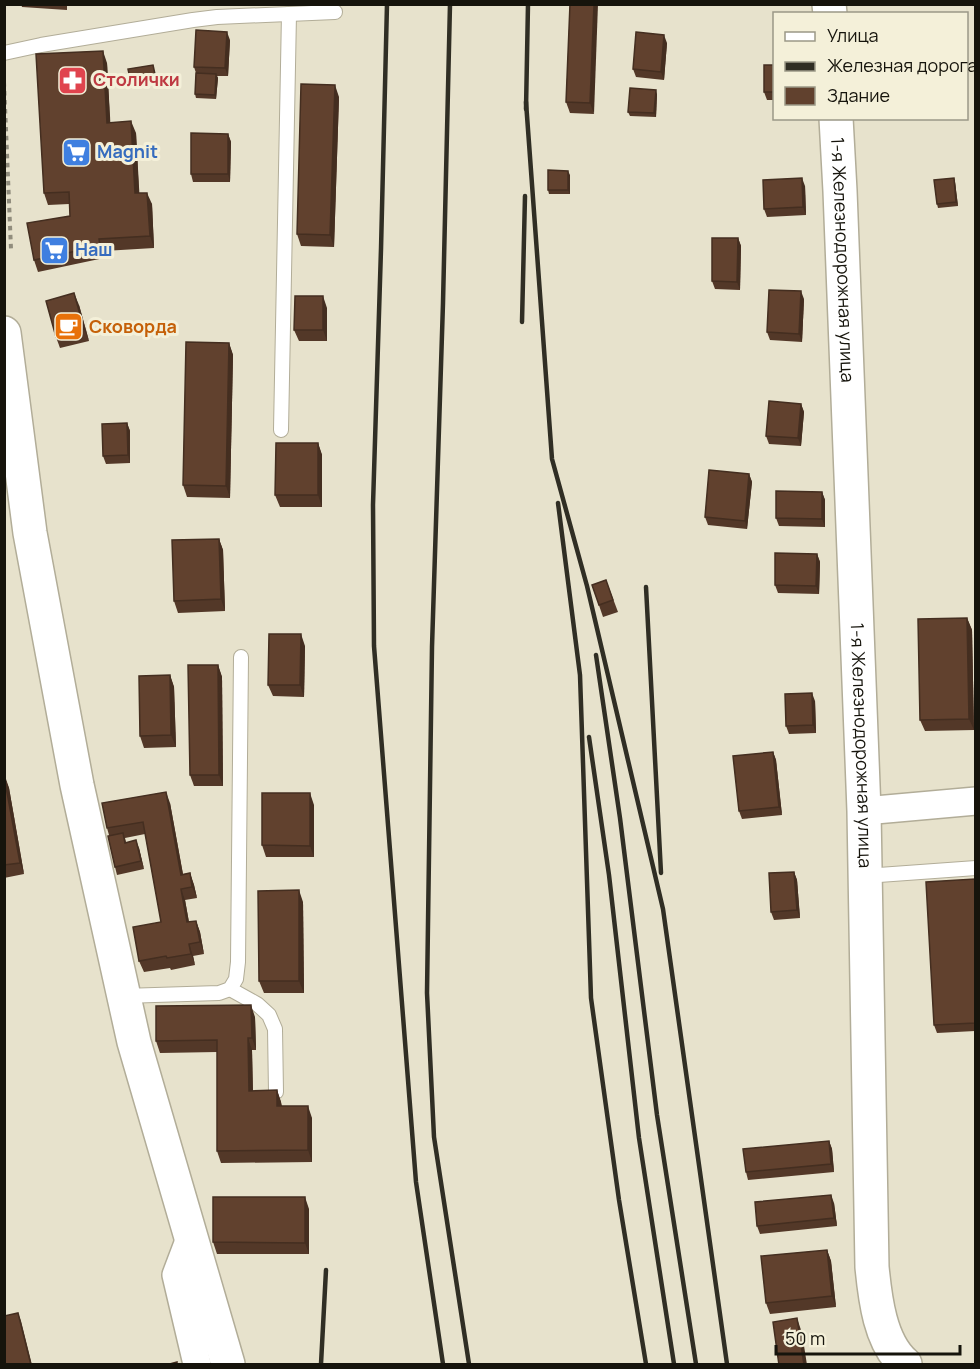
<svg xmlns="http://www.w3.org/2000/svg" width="980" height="1369" font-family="Manrope,sans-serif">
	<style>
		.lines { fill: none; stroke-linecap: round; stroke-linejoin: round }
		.service-casing { stroke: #b2ad98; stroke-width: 16 }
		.minor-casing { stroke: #b2ad98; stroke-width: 30 }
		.secondary-casing { stroke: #b2ad98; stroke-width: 36 }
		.path { stroke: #918d7d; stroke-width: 4; stroke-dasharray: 4.5 4.5; stroke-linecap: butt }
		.service { stroke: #fff; stroke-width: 14 }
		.minor { stroke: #fff; stroke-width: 27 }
		.secondary { stroke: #fff; stroke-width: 33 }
		.rail { stroke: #302e24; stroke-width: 4.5 }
		.wall { fill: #533828 }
		.shaded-wall { fill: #442e20 }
		.building { fill: #61412e; stroke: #442e20; stroke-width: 1.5 }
		.labels { text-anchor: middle; stroke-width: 6; stroke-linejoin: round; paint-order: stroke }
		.health-label { font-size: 18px; font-weight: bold; fill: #be3a42; stroke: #f4f0d9; text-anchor: start }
		.shop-label { font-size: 18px; font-weight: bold; fill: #366cbe; stroke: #f4f0d9; text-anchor: start }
		.street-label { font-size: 18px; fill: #16140c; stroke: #f4f0d9 }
		.food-label { font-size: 18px; font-weight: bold; fill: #c56008; stroke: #f4f0d9; text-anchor: start }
	</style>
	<rect width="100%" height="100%" fill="#e7e2cc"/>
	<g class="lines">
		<defs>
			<g id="service">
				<polyline points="4,53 41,45 193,20 217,17 335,12"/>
				<polyline points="281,430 289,14"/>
				<polyline points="865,876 976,868"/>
				<polyline points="230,989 257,1004 269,1015 275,1029 276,1092"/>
				<polyline points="123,996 219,993 230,989 236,979 238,962 241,657"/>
			</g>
			<g id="minor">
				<polyline points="864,811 976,801"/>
				<polyline points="190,1238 176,1275 197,1364"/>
			</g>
			<g id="secondary">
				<polyline points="829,4 830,14"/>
				<path id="s1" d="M836,118l4,73 24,620 8,456c3,31 8,76 33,97"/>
				<polyline points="4,333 30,533 77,785 134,1042 228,1364"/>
			</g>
		</defs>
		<use href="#service" class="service-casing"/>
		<use href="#minor" class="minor-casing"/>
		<use href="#secondary" class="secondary-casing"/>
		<polyline class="path" points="4,82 11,249"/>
		<use href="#service" class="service"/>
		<use href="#minor" class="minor"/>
		<use href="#secondary" class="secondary"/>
		<g class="rail">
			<polyline points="387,4 381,249 373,505 374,646 416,1182 443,1364"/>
			<polyline points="450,4 443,303 432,647 427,993 434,1137 469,1364"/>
			<polyline points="526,102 552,459 587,586 663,909 727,1364"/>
			<polyline points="526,109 528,4"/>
			<polyline points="522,322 525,196"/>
			<polyline points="558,503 580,675 591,998 619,1200 646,1364"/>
			<polyline points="646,587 661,873"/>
			<polyline points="596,655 620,818 657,1115 696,1364"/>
			<polyline points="589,737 609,875 639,1138 674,1364"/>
			<polyline points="321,1364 326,1270"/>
		</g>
	</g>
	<g class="wall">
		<polygon points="21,4 67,4 67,10 22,7"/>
		<polygon points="570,4 594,114 570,113 566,102"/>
		<polygon points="230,40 228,76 217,76 218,78 216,99 196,98 195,94 196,73 194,67"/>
		<polygon points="667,43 664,80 636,77 633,69"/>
		<polygon points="107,63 110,122 136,133 139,193 152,204 154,248 104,251 104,258 38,272 34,260 70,216 69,204 48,205 44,193"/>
		<polygon points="153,65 157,83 132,87 131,83"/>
		<polygon points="774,65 774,100 767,100 764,92"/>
		<polygon points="657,94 656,117 630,116 628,112"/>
		<polygon points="339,97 334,247 301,246 297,234"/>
		<polygon points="228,134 231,142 230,182 193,182 191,174"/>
		<polygon points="570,175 570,194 549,194 548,190"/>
		<polygon points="954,178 955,182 958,206 938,208 937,204"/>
		<polygon points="805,186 806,215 767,217 764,209"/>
		<polygon points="738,238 741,246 740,290 715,289 712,281"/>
		<polygon points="804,299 802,342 770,340 767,332"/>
		<polygon points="79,305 89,341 60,348 56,337"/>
		<polygon points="327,308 327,341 299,341 294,330"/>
		<polygon points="229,343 233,355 230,498 187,497 183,485"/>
		<polygon points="801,404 804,412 801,446 769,444 766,436"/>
		<polygon points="127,423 130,431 130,463 106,464 103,456"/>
		<polygon points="318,443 322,455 322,507 280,507 275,495"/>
		<polygon points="749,474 752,482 747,529 708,525 705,517"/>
		<polygon points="822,492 825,500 825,527 779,526 776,518"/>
		<polygon points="219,539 223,550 225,611 178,613 174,601"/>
		<polygon points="817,554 820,562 819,594 778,593 775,585"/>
		<polygon points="606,580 618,612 603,617 592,585"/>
		<polygon points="967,618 972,630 974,730 925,731 920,720"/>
		<polygon points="305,646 304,697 273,696 268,685"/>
		<polygon points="218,665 222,677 223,786 194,786 190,775"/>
		<polygon points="170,675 174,687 176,747 144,748 140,736"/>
		<polygon points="815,701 816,733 789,734 786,726"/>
		<polygon points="773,752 776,760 782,815 742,819 739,811"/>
		<polygon points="4,776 9,788 24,874 4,878"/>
		<polygon points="170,803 183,874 190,873 194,885 197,898 185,900 189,922 196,921 200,932 204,954 193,956 195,965 171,970 170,968 144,972 139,961 161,922 145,834 125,838 126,842 139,848 144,869 117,875 115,867 109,835 107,828"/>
		<polygon points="314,805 314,857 266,857 262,845"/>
		<polygon points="794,872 797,880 800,918 774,920 771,912"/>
		<polygon points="975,879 975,1031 937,1033 934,1025"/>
		<polygon points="303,902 304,993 264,993 259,981"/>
		<polygon points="255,1017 256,1050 252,1050 253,1091 277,1090 281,1102 282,1106 312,1118 312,1162 221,1163 217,1151 217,1052 160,1053 156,1041"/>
		<polygon points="829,1141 832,1149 834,1172 748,1180 746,1172"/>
		<polygon points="834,1203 837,1226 760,1234 757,1226"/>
		<polygon points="309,1209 309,1254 217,1254 213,1242"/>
		<polygon points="827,1250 831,1261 836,1307 770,1314 766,1303"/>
	</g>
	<g class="shaded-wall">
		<polygon points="594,4 598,4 594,114 590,103"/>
		<polygon points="227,32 230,40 228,76 225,68"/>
		<polygon points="664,35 667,43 664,80 661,72"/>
		<polygon points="103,51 107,63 111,134 107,123"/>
		<polygon points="216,74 218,78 216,99 215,95"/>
		<polygon points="335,85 339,97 334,247 330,235"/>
		<polygon points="656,90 657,94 656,117 654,113"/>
		<polygon points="131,121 136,133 140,205 135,193"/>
		<polygon points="228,134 231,142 230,182 228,174"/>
		<polygon points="568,171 570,175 570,194 568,190"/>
		<polygon points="802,178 805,186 806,215 803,207"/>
		<polygon points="954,178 955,182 958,206 956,202"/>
		<polygon points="147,193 152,204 154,248 150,236"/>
		<polygon points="738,238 741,246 740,290 737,282"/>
		<polygon points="99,239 104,251 104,258 100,246"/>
		<polygon points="801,291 804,299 802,342 799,334"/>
		<polygon points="74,293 79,305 89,341 84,329"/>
		<polygon points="323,296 327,308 327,341 323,330"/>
		<polygon points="229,343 233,355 230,498 226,486"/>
		<polygon points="801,404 804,412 801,446 798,438"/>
		<polygon points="127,423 130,431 130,463 128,455"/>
		<polygon points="318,443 322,455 322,507 318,495"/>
		<polygon points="749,474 752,482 747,529 745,521"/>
		<polygon points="822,492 825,500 825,527 822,519"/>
		<polygon points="219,539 223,550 225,611 221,599"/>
		<polygon points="817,554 820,562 819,594 816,586"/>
		<polygon points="967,618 972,630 974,730 969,719"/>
		<polygon points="301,634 305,646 304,697 300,685"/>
		<polygon points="218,665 222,677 223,786 219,775"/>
		<polygon points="170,675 174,687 176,747 171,735"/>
		<polygon points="812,693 815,701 816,733 813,725"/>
		<polygon points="773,752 776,760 782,815 779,807"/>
		<polygon points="5,776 9,788 24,874 20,863"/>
		<polygon points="166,792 170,803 185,886 181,875"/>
		<polygon points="310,793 314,805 314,857 310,846"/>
		<polygon points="136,840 139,848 144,869 141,861"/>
		<polygon points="794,872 797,880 800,918 797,910"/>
		<polygon points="190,873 194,885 197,898 192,887"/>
		<polygon points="181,889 185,900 191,934 187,922"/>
		<polygon points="299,890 303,902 304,993 299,981"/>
		<polygon points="196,921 200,932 204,954 200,942"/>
		<polygon points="189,944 193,956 195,965 191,954"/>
		<polygon points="251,1005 255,1017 256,1050 252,1038"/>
		<polygon points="248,1038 252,1050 253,1102 249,1091"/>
		<polygon points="277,1090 281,1102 282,1118 277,1106"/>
		<polygon points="308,1106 312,1118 312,1162 308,1150"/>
		<polygon points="829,1141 832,1149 834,1172 831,1164"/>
		<polygon points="831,1195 834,1203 837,1226 834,1218"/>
		<polygon points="305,1197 309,1209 309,1254 305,1243"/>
		<polygon points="827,1250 831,1261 836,1307 832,1296"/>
		<polygon points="18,1313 21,1321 32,1365 31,1365"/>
		<polygon points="797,1318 802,1333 807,1365 804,1365"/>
	</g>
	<g class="building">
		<polygon points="570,4 594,4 590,103 566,102"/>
		<polygon points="196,30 227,32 225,68 194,67"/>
		<polygon points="636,32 664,35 661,72 633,69"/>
		<polygon points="103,51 107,123 131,121 135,193 147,193 150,236 99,239 100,246 34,260 27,223 70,216 69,192 44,193 36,54"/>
		<polygon points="153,65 156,79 131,83 128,69"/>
		<rect x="764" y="65" width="10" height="27"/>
		<polygon points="196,73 216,74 215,95 195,94"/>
		<polygon points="301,84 335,85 330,235 297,234"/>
		<polygon points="630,88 656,90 654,113 628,112"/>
		<polygon points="191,133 228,134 228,174 191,174"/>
		<polygon points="548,170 568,171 568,190 548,190"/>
		<polygon points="802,178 803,207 764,209 763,180"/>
		<polygon points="954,178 956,202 937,204 934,180"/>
		<polygon points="712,238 738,238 737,282 712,281"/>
		<polygon points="769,290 801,291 799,334 767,332"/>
		<polygon points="74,293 84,329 56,337 46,301"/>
		<polygon points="295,296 323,296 323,330 294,330"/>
		<polygon points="186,342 229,343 226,486 183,485"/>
		<polygon points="769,401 801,404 798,438 766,436"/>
		<polygon points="127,423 128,455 103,456 102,424"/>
		<polygon points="276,443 318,443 318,495 275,495"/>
		<polygon points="709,470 749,474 745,521 705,517"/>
		<polygon points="776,491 822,492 822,519 776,518"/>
		<polygon points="219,539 221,599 174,601 172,540"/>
		<polygon points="775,553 817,554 816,586 775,585"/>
		<polygon points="606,580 613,600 599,605 592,585"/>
		<polygon points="967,618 969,719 920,720 918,619"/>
		<polygon points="269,634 301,634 300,685 268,685"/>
		<polygon points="188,665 218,665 219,775 190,775"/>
		<polygon points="170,675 171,735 140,736 139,676"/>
		<polygon points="812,693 813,725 786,726 785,694"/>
		<polygon points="773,752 779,807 739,811 733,756"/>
		<polygon points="4,776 20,863 4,865"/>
		<polygon points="166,792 181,875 190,873 192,887 181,889 187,922 196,921 200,942 189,944 191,954 167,958 166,956 139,961 133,927 161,922 143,822 107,828 102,803"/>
		<polygon points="262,793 310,793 310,846 262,845"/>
		<polygon points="123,833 125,843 136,840 141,861 115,867 108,836"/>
		<polygon points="794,872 797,910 771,912 769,873"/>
		<polygon points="975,879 975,1023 934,1025 926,882"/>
		<polygon points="299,890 299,981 259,981 258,891"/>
		<polygon points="251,1005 252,1038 248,1038 249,1091 277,1090 277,1106 308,1106 308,1150 217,1151 217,1040 156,1041 156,1006"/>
		<polygon points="829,1141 831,1164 746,1172 743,1149"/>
		<polygon points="831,1195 834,1218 757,1226 755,1202"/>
		<polygon points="213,1197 305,1197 305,1243 213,1242"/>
		<polygon points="827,1250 832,1296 766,1303 761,1256"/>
		<polygon points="18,1313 31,1365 4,1365 4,1316"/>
		<polygon points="797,1318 804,1365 779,1365 773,1322"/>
		<polygon points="177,1362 177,1365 166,1365"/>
	</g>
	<defs>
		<symbol id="pharmacy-square" viewBox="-11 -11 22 22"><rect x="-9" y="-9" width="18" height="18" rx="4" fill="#e0444e" stroke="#f4f0d9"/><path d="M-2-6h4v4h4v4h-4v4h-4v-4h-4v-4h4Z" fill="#fff"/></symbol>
		<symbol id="supermarket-square" viewBox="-11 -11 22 22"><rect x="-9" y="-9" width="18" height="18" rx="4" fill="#3f7fe0" stroke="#f4f0d9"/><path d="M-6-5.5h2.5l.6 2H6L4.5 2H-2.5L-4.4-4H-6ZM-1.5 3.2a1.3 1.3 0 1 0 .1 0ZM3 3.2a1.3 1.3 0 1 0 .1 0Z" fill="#fff"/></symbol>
		<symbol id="cafe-square" viewBox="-11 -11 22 22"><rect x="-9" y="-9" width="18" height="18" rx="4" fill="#e8710a" stroke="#f4f0d9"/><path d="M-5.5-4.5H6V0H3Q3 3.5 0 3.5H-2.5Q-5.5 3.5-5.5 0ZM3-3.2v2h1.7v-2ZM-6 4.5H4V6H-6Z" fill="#fff"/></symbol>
	</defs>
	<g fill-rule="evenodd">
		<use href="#pharmacy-square" x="56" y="64" width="33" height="33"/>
		<use href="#supermarket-square" x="60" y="136" width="33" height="33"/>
		<use href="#supermarket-square" x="38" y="234" width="33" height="33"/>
		<use href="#cafe-square" x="52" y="310" width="33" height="33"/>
	</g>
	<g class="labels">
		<g class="health-label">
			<text x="93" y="86">Столички</text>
		</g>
		<g class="shop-label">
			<text x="97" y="158">Magnit</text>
			<text x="75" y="256">Наш</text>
		</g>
		<g class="street-label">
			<text dy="6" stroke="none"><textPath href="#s1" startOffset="142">1-я Железнодорожная улица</textPath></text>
			<text dy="6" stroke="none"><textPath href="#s1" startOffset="628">1-я Железнодорожная улица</textPath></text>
		</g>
		<g class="food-label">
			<text x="89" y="333">Сковорда</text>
		</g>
	</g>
	<rect width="980" height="1369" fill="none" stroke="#16140c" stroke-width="12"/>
	<rect x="773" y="12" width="195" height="108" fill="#f4f0d9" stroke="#9b9887" stroke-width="1.5"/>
	<rect x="785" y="32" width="30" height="9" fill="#ffffff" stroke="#9b9887" stroke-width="1.5"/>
	<text x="827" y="42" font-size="18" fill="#16140c">Улица</text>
	<rect x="785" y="62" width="30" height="9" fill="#302e24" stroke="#9b9887" stroke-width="1.5"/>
	<text x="827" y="72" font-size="18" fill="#16140c">Железная дорога</text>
	<rect x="785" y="87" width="30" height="18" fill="#61412e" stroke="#9b9887" stroke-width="1.5"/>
	<text x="827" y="102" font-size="18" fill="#16140c">Здание</text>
	<path d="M776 1345v9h184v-9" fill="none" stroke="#16140c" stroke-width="3"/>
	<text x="785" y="1345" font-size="18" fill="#16140c" stroke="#f4f0d9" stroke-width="4.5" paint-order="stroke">50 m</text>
</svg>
